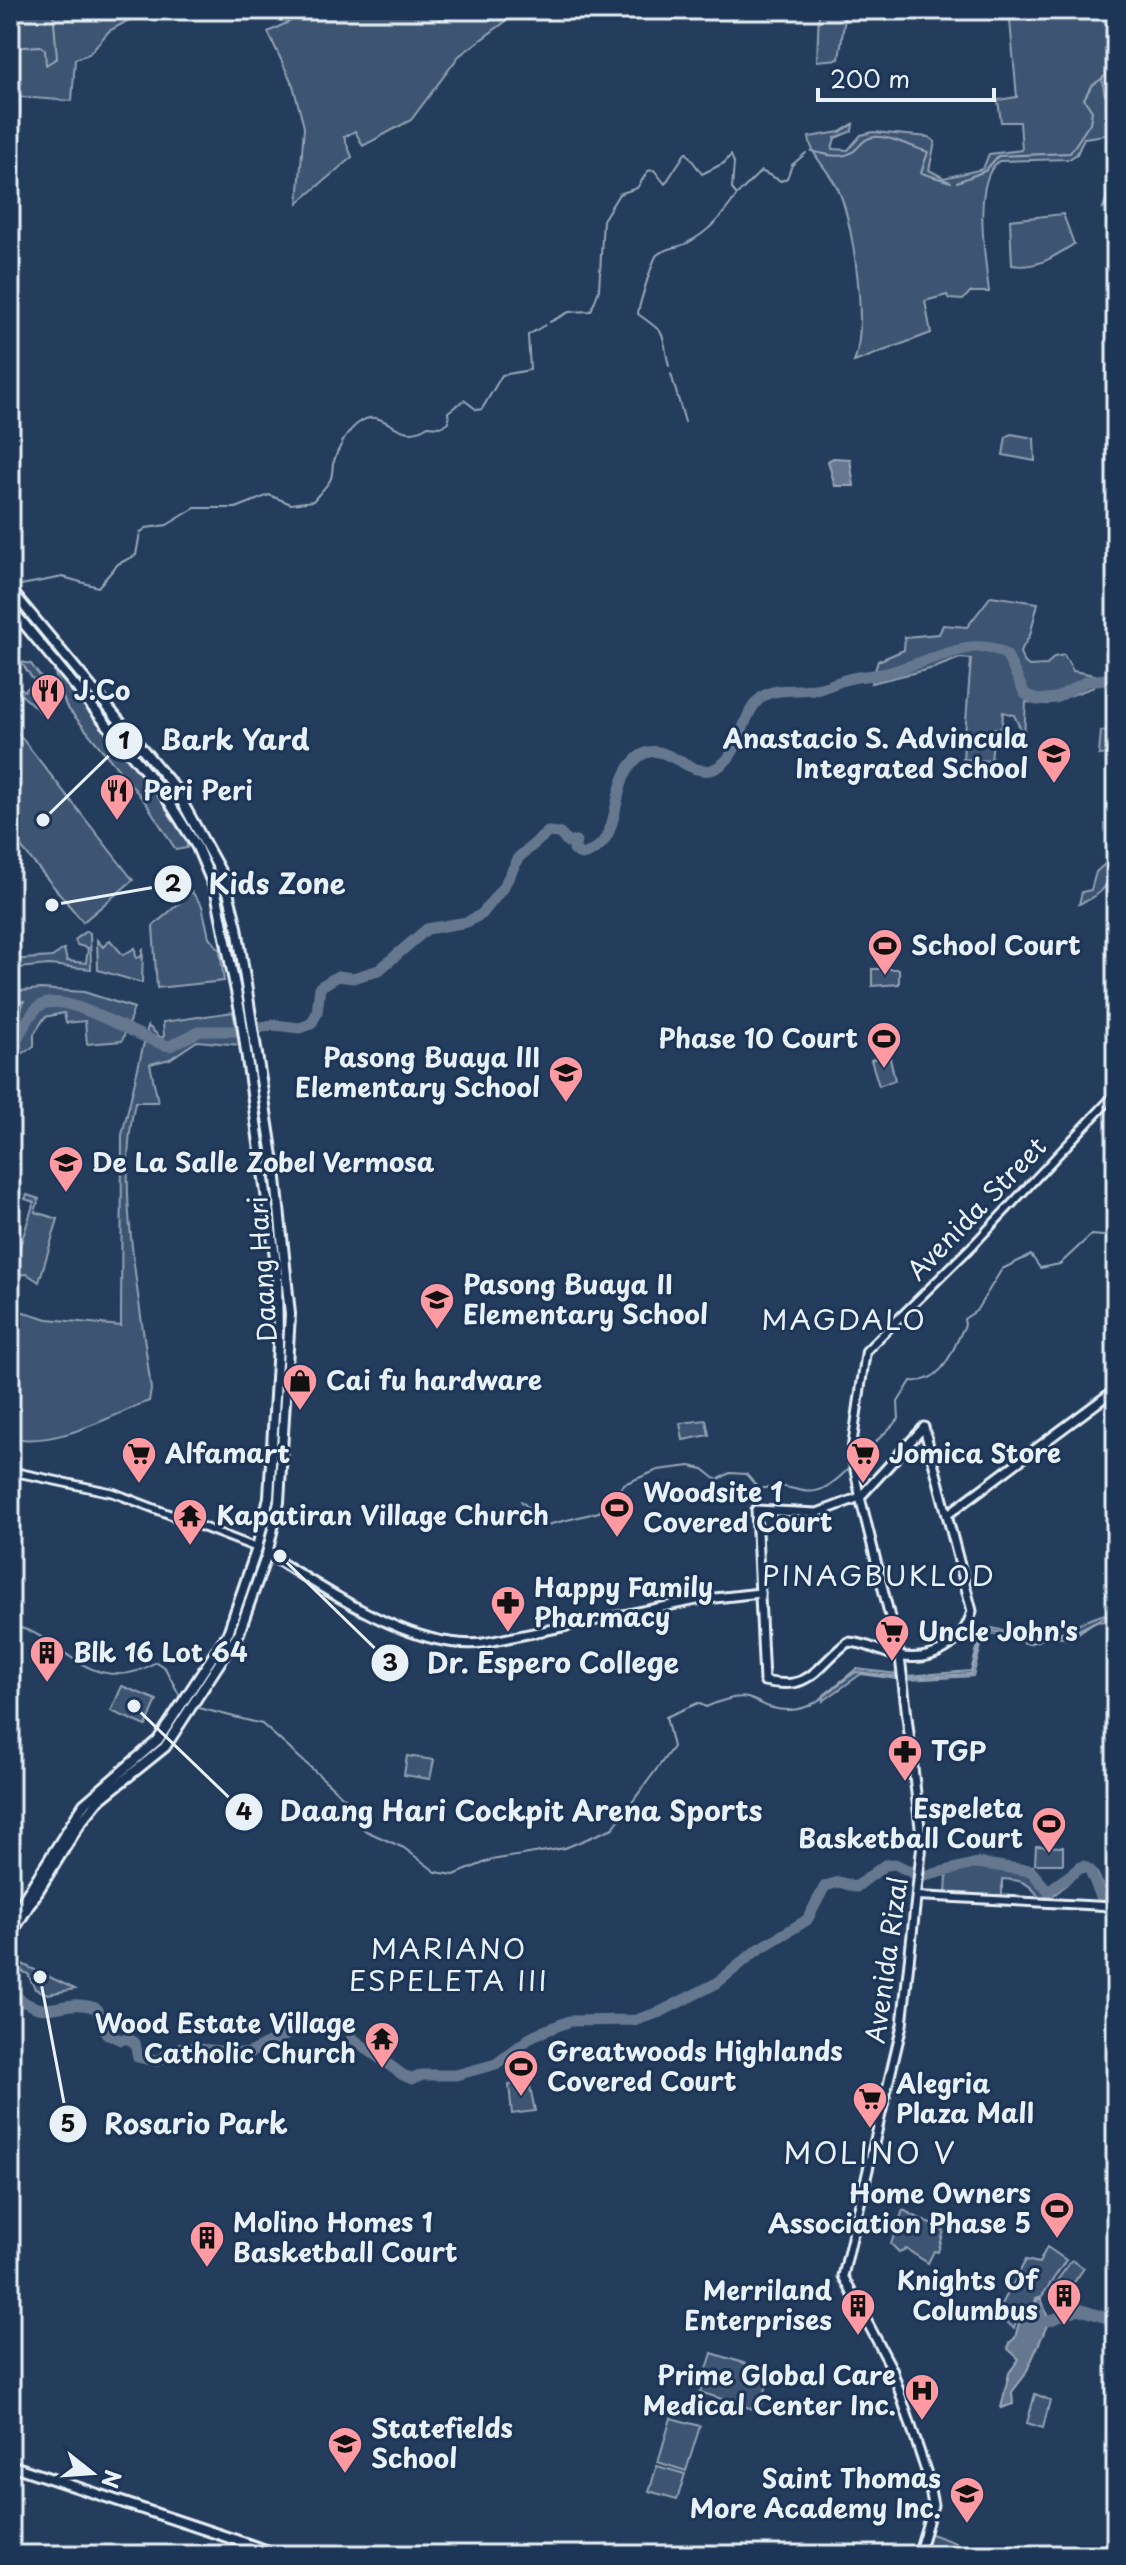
<svg xmlns="http://www.w3.org/2000/svg" width="1126" height="2565" font-family="'Playpen Sans',sans-serif">
	<style>
		.green { fill: #3e5472; stroke: #93a2b5; stroke-width: 2 }
		.water { fill: #657890; stroke: #99a8ba; stroke-width: 2 }
		.lines { fill: none; stroke-linecap: round; stroke-linejoin: round }
		.stream { stroke: #99a8ba; stroke-width: 2 }
		.river { stroke: #657890; stroke-width: 11 }
		.tertiary-casing { stroke: #e8f1f8; stroke-width: 12 }
		.secondary-casing { stroke: #e8f1f8; stroke-width: 13 }
		.primary-casing { stroke: #e8f1f8; stroke-width: 14 }
		.tertiary { stroke: #1d3557; stroke-width: 6 }
		.secondary { stroke: #1d3557; stroke-width: 7 }
		.primary { stroke: #1d3557; stroke-width: 8 }
		.labels { text-anchor: middle; stroke-width: 6; stroke-linejoin: round; paint-order: stroke }
		.poi-label { font-size: 26px; font-weight: bold; fill: #e8f1f8; stroke: #1d3557; text-anchor: start }
		.street-label { font-size: 26px; fill: #e8f1f8; stroke: #1d3557 }
		.neighbourhood-label { font-size: 28px; letter-spacing: 2px; fill: #e8f1f8; stroke: #1d3557 }
		.quarter-label { font-size: 30px; letter-spacing: 2px; fill: #e8f1f8; stroke: #1d3557 }
		.leader { fill: none; stroke: #e8f1f8; stroke-width: 3 }
		.callout-dot { fill: #e8f1f8; stroke: #1d3557; stroke-width: 3 }
		.mark-label { font-size: 24px; text-anchor: middle; font-weight: bold; fill: #111 }
		.callout-label { font-size: 28px; text-anchor: middle; font-weight: bold; fill: #e8f1f8; stroke: #1d3557; stroke-width: 6; stroke-linejoin: round; paint-order: stroke }
	</style>
	<rect width="100%" height="100%" fill="#253d5d"/>
	<filter id="ink" filterUnits="userSpaceOnUse"><feTurbulence type="fractalNoise" baseFrequency=".0125" numOctaves="2"/><feDisplacementMap in="SourceGraphic" scale="16" xChannelSelector="R" yChannelSelector="G"/><feConvolveMatrix kernelMatrix="1 2 1 2 8 2 1 2 1" color-interpolation-filters="sRGB"/></filter>
	<g filter="url(#ink)">
		<g class="green">
			<polygon points="10,10 147,10 109,31 89,54 75,59 72,101 20,97 20,114 10,120"/>
			<polygon points="313,10 437,10 439,20 453,17 452,10 521,10 459,56 411,120 363,146 355,131 344,137 352,157 298,203 304,127 293,85 268,32"/>
			<polygon points="819,10 846,10 839,59 817,61"/>
			<path d="M1009,10h107v59l-14,9 3,17 11,4v97l-5,9 -8,3 11,-34 -1,-40 -29,4 -7,16 -8,5 -70,2c-28,20 -13,101 -10,131h-19l-7,8 -14,-1 -2,-4 -22,6 6,32 -77,29c14,-36 0,-135 -15,-171 -8,-19 -28,-34 -30,-54l31,-5 13,-8 -1,7 -17,7 -3,11 16,1 13,-15 12,-3 56,5 6,5 -6,28 15,8 39,-9 6,-15 33,-4 -2,-28h-19l-3,-22 19,-3z"/>
			<path d="M1063,214l11,30c-20,13 -37,25 -62,21l-2,-45z"/>
			<polygon points="1011,434 1034,438 1035,461 1003,455 1006,437"/>
			<polygon points="991,596 1038,603 1030,635 1020,652 1023,661 1029,666 1047,665 1054,657 1064,655 1073,671 1095,675 1094,687 1047,704 1026,702 1024,736 1014,715 1003,712 1002,728 994,728 991,761 963,759 971,659 960,658 934,668 871,683 878,661 904,650 905,637 939,634 943,625 967,627"/>
			<polygon points="21,662 31,664 47,686 37,698 48,711 44,715 17,691 21,688 24,691 35,682"/>
			<path d="M54,671c21,23 136,156 133,177l-11,2 -30,-47 -80,-97z"/>
			<polygon points="1116,680 1116,754 1099,755 1101,731 1115,730"/>
			<polygon points="10,723 133,880 83,922 10,834"/>
			<path d="M1116,854c0,25 -14,42 -37,50l3,-12 9,-2 5,-18z"/>
			<polygon points="192,892 202,906 209,937 220,950 224,981 157,988 153,926"/>
			<polygon points="86,931 90,933 91,969 48,965 10,969 10,960 52,957 64,949 67,961 86,963 88,948 77,945 75,940"/>
			<polygon points="97,940 103,947 110,940 123,955 135,948 136,958 141,957 143,948 142,983 98,970"/>
			<polygon points="872,969 899,969 899,984 872,986"/>
			<polygon points="41,989 84,992 134,1008 122,1041 87,1044 85,1021 66,1023 64,1013 45,1017 34,1034 34,1046 10,1062 10,1042 24,1001 10,1002 10,992"/>
			<path d="M233,1012l7,33 -43,-4 -27,18 -20,5 8,38h-23c-20,88 6,199 16,288l-2,11c-46,18 -89,45 -139,37v-130l38,11 73,7 1,-191 26,-109 13,12 3,-2 -1,-14z"/>
			<polygon points="889,1054 895,1080 879,1086 871,1060"/>
			<polygon points="27,1195 39,1199 35,1212 58,1219 39,1282 27,1274 11,1275 34,1202 25,1199"/>
			<polygon points="706,1420 709,1435 683,1440 680,1423"/>
			<path d="M1113,1611l-5,10 -14,1 -24,17 -19,-3 -22,8 -40,-11 -6,5 -10,38 -65,4v-4l63,-5 9,-34 8,-9c14,-1 24,10 38,10 15,1 29,-7 45,-7l8,-8z"/>
			<polygon points="856,1669 897,1674 898,1679 861,1674 823,1701 824,1695"/>
			<polygon points="122,1686 157,1700 146,1726 111,1711"/>
			<polygon points="407,1756 434,1760 430,1779 404,1775"/>
			<polygon points="1036,1846 1063,1847 1063,1864 1035,1864"/>
			<path d="M972,1860l61,6 12,21h6l26,-23 8,-2 12,11 7,15 12,2v13h-15l-14,-31h-6c-15,9 -23,28 -42,25 -10,-15 -19,-17 -37,-18v16h-56l1,-21 -23,5v-4z"/>
			<polygon points="20,1963 75,1989 48,1994 35,1989 28,1974 17,1969"/>
			<polygon points="529,2082 535,2111 512,2114 509,2085"/>
			<polygon points="903,2210 944,2231 938,2252 934,2251 928,2263 906,2249 899,2252 891,2244"/>
			<polygon points="1047,2247 1066,2260 1042,2296 1036,2298 1034,2311 1021,2306 1014,2328 996,2315 1026,2260 1039,2263"/>
			<polygon points="1072,2260 1084,2268 1068,2291 1056,2282"/>
			<polygon points="712,2353 771,2372 759,2411 700,2392"/>
			<polygon points="1035,2394 1050,2400 1043,2428 1027,2423"/>
			<polygon points="671,2418 700,2426 686,2471 658,2462"/>
			<polygon points="657,2466 685,2474 677,2499 649,2491"/>
			<polygon points="928,2533 973,2549 971,2555 921,2555"/>
		</g>
		<g class="water">
			<polygon points="833,458 850,459 854,486 835,486 828,461"/>
			<polygon points="1041,2298 1049,2321 1025,2375 1012,2392 1013,2404 1001,2408 1009,2373 1019,2359 1008,2349 1009,2343 1015,2338 1023,2308 1035,2313 1036,2300"/>
		</g>
		<g class="lines">
			<g class="stream">
				<polyline points="10,48 40,46 45,50 46,65 57,58 53,10"/>
				<path d="M811,151c14,3 31,9 43,0 7,-6 10,-13 20,-14 14,-2 41,11 54,15l-7,21 30,9"/>
				<polyline points="957,182 985,171 998,156 1070,153 1090,123 1092,111 1084,99 1091,86 1103,78"/>
				<polyline points="550,322 569,312 591,311 599,290 603,220 619,194 637,188 648,171 654,170 665,184 686,152 702,174 724,163 731,155 734,163 732,189 737,195 761,171 781,181 787,178 792,165 806,153"/>
				<path d="M669,366c-9,-37 1,-29 -31,-52 0,-5 15,-55 19,-59 8,-7 21,-7 30,-12 22,-11 36,-28 50,-48"/>
				<polyline points="671,374 685,422"/>
				<path d="M21,585l42,-8 35,10 20,-23 18,-9 4,-22 6,-5 21,-3 28,-17h41l33,-13 22,9 22,-3c5,-6 11,-12 16,-19 4,-5 3,-12 4,-18 4,-14 14,-34 27,-42 26,-17 37,25 68,4l13,1 8,-5 -1,-10 16,-12 13,10 5,-1 20,-34 28,-5 -2,-35 17,-10"/>
				<path d="M855,1462l44,-43 -1,-17 13,-21c34,3 42,-34 54,-56l-1,-6 12,-8 26,-42 29,-14 9,13 20,-4 31,-29 13,1 12,7"/>
				<path d="M521,1501l26,24 52,-13 25,-28 34,-14 32,-4 13,3 14,11 13,-7 16,1 13,15c43,-12 46,25 91,-22"/>
				<path d="M10,1627c44,-2 79,77 146,35l9,6 17,32"/>
				<polyline points="907,1678 971,1674 982,1638 989,1630 1031,1641 1053,1634 1069,1635 1116,1611"/>
				<path d="M195,1707l67,17 86,77 6,6 5,18 7,6 38,17 32,24 18,3 37,-15 74,-12 48,-20 60,-81 -7,-30 32,-14 8,4c55,-24 43,4 85,3 28,-1 43,-26 65,-38l44,5"/>
			</g>
			<g class="river">
				<path d="M10,1050c9,-13 16,-31 27,-42 25,-23 102,33 133,38l30,-15h40l34,-6 26,3 11,-4 6,-11 3,-26 18,-11 15,2 26,-8 48,-41 40,-7 15,-8 22,-28 15,-29 29,-25 11,1 9,9 8,-1 -2,9 8,5c46,-12 23,-73 58,-99 24,-18 49,23 74,13 30,-12 25,-59 51,-74 12,-7 35,-4 49,-6 13,-1 22,-7 34,-10 14,-4 29,-3 43,-7 27,-8 54,-20 82,-25 11,-1 26,1 34,9l18,38 12,6 19,-2 31,-17 29,-3"/>
				<path d="M10,1991c39,36 49,4 86,17l11,26 14,6 6,-2 8,5 3,14 19,4 24,-14 66,7 55,-27 45,-5 6,17 50,36 9,4 11,-4h33l40,-11 38,-29 36,-14 66,-1 24,-8 57,-29 39,-32 51,-31 18,-34 14,-4 17,5 29,-22 10,-1 26,13 56,-14 54,8 17,20 35,-25 7,4 11,27 7,4 8,-4"/>
				<polyline points="1049,2321 1079,2309 1116,2321"/>
			</g>
			<defs>
				<g id="tertiary">
					<polyline points="10,1471 114,1493 257,1548"/>
					<polyline points="860,1497 851,1453 866,1351 974,1244 1116,1093"/>
					<polyline points="918,1896 1104,1906 1116,1912"/>
				</g>
				<g id="secondary">
					<path d="M924,1427l48,184c-9,34 -40,52 -74,45 -17,-3 -32,-14 -50,-14 -32,24 -36,50 -84,39l-8,-171 61,3 43,-16z"/>
					<polyline points="860,1497 900,1657 922,1844 902,2025 843,2276 892,2369 927,2474 933,2505 918,2555"/>
					<polyline points="947,1515 1116,1389"/>
					<path d="M267,1554c59,35 145,97 216,89l214,-43 63,-7"/>
				</g>
				<g id="primary">
					<polyline points="10,589 174,787 225,880 237,927 275,1169 290,1314 279,1502 267,1554 239,1633 165,1747 99,1800 81,1822 10,1936"/>
					<polyline points="10,607 164,794 197,847 216,892 241,1016 277,1271 278,1345 269,1497 257,1548 228,1633 158,1740 84,1804 10,1921"/>
					<polyline points="10,2465 281,2555"/>
				</g>
			</defs>
			<use href="#tertiary" class="tertiary-casing"/>
			<use href="#secondary" class="secondary-casing"/>
			<use href="#primary" class="primary-casing"/>
			<use href="#tertiary" class="tertiary"/>
			<use href="#secondary" class="secondary"/>
			<use href="#primary" class="primary"/>
		</g>
	</g>
	<defs>
		<symbol id="restaurant-pin" viewBox="-11 -11 22 30"><path d="M0 17L-7.5 6A9.5 9.5 0 1 1 7.5 6Z" fill="#ff9aa2" stroke="#1d3557"/><path d="M-5-6h1v4h1v-4h1v4h1v-4h1v5L-1.5 .5V6h-2V.5L-5-1ZM5-6V6H3V1.5H1.5Q1.5-4 5-6Z" fill="#111"/></symbol>
		<symbol id="school-pin" viewBox="-11 -11 22 30"><path d="M0 17L-7.5 6A9.5 9.5 0 1 1 7.5 6Z" fill="#ff9aa2" stroke="#1d3557"/><path d="M0-5L7-2L0 1L-7-2ZM-4 1L0 2.5L4 1V4Q0 6-4 4Z" fill="#111"/></symbol>
		<symbol id="stadium-pin" viewBox="-11 -11 22 30"><path d="M0 17L-7.5 6A9.5 9.5 0 1 1 7.5 6Z" fill="#ff9aa2" stroke="#1d3557"/><path d="M0-5a6.5 5 0 1 0 0 10a6.5 5 0 1 0 0-10ZM-3.5-1.8h7v3.6h-7Z" fill="#111"/></symbol>
		<symbol id="shop-pin" viewBox="-11 -11 22 30"><path d="M0 17L-7.5 6A9.5 9.5 0 1 1 7.5 6Z" fill="#ff9aa2" stroke="#1d3557"/><path d="M-5-2.5h2.3a2.7 3.5 0 0 1 5.4 0H5L5.5 6h-11ZM-1.5-2.5h3a1.5 2.3 0 0 0-3 0Z" fill="#111"/></symbol>
		<symbol id="supermarket-pin" viewBox="-11 -11 22 30"><path d="M0 17L-7.5 6A9.5 9.5 0 1 1 7.5 6Z" fill="#ff9aa2" stroke="#1d3557"/><path d="M-6-5.5h2.5l.6 2H6L4.5 2H-2.5L-4.4-4H-6ZM-1.5 3.2a1.3 1.3 0 1 0 .1 0ZM3 3.2a1.3 1.3 0 1 0 .1 0Z" fill="#111"/></symbol>
		<symbol id="temple-pin" viewBox="-11 -11 22 30"><path d="M0 17L-7.5 6A9.5 9.5 0 1 1 7.5 6Z" fill="#ff9aa2" stroke="#1d3557"/><path d="M0-6L5-2H3V0L6.5 2.5H4V6H1.5V3h-3V6H-4V2.5H-6.5L-3 0V-2H-5Z" fill="#111"/></symbol>
		<symbol id="pharmacy-pin" viewBox="-11 -11 22 30"><path d="M0 17L-7.5 6A9.5 9.5 0 1 1 7.5 6Z" fill="#ff9aa2" stroke="#1d3557"/><path d="M-2-6h4v4h4v4h-4v4h-4v-4h-4v-4h4Z" fill="#111"/></symbol>
		<symbol id="building-pin" viewBox="-11 -11 22 30"><path d="M0 17L-7.5 6A9.5 9.5 0 1 1 7.5 6Z" fill="#ff9aa2" stroke="#1d3557"/><path d="M-4-6H4V6H1V3H-1V6H-4ZM-2.5-4.3h1.7v1.8h-1.7ZM.8-4.3h1.7v1.8H.8ZM-2.5-1h1.7V.8h-1.7ZM.8-1h1.7V.8H.8Z" fill="#111"/></symbol>
		<symbol id="hospital-pin" viewBox="-11 -11 22 30"><path d="M0 17L-7.5 6A9.5 9.5 0 1 1 7.5 6Z" fill="#ff9aa2" stroke="#1d3557"/><path d="M-5-5h3v3.5h4V-5h3V5h-3V1.5h-4V5h-3Z" fill="#111"/></symbol>
	</defs>
	<g fill-rule="evenodd">
		<use href="#restaurant-pin" x="28" y="671" width="40" height="54"/>
		<use href="#school-pin" x="1034" y="734" width="40" height="54"/>
		<use href="#restaurant-pin" x="97" y="771" width="40" height="54"/>
		<use href="#stadium-pin" x="865" y="926" width="40" height="54"/>
		<use href="#stadium-pin" x="864" y="1019" width="40" height="54"/>
		<use href="#school-pin" x="546" y="1053" width="40" height="54"/>
		<use href="#school-pin" x="46" y="1143" width="40" height="54"/>
		<use href="#school-pin" x="417" y="1280" width="40" height="54"/>
		<use href="#shop-pin" x="280" y="1361" width="40" height="54"/>
		<use href="#supermarket-pin" x="119" y="1434" width="40" height="54"/>
		<use href="#supermarket-pin" x="843" y="1434" width="40" height="54"/>
		<use href="#stadium-pin" x="597" y="1488" width="40" height="54"/>
		<use href="#temple-pin" x="170" y="1496" width="40" height="54"/>
		<use href="#pharmacy-pin" x="488" y="1583" width="40" height="54"/>
		<use href="#supermarket-pin" x="872" y="1612" width="40" height="54"/>
		<use href="#building-pin" x="27" y="1633" width="40" height="54"/>
		<use href="#pharmacy-pin" x="885" y="1732" width="40" height="54"/>
		<use href="#stadium-pin" x="1029" y="1804" width="40" height="54"/>
		<use href="#temple-pin" x="362" y="2019" width="40" height="54"/>
		<use href="#stadium-pin" x="501" y="2047" width="40" height="54"/>
		<use href="#supermarket-pin" x="850" y="2079" width="40" height="54"/>
		<use href="#stadium-pin" x="1037" y="2189" width="40" height="54"/>
		<use href="#building-pin" x="187" y="2218" width="40" height="54"/>
		<use href="#building-pin" x="1044" y="2276" width="40" height="54"/>
		<use href="#building-pin" x="838" y="2286" width="40" height="54"/>
		<use href="#hospital-pin" x="902" y="2371" width="40" height="54"/>
		<use href="#school-pin" x="325" y="2424" width="40" height="54"/>
		<use href="#school-pin" x="947" y="2474" width="40" height="54"/>
	</g>
	<g class="labels">
		<g class="poi-label">
			<text x="74" y="700">J.Co</text>
			<text x="1028" y="748" text-anchor="end">Anastacio S. Advincula<tspan x="1028" dy="30">Integrated School</tspan></text>
			<text x="143" y="800">Peri Peri</text>
			<text x="911" y="955">School Court</text>
			<text x="858" y="1048" text-anchor="end">Phase 10 Court</text>
			<text x="540" y="1067" text-anchor="end">Pasong Buaya III<tspan x="540" dy="30">Elementary School</tspan></text>
			<text x="92" y="1172">De La Salle Zobel Vermosa</text>
			<text x="463" y="1294">Pasong Buaya II<tspan x="463" dy="30">Elementary School</tspan></text>
			<text x="326" y="1390">Cai fu hardware</text>
			<text x="165" y="1463">Alfamart</text>
			<text x="889" y="1463">Jomica Store</text>
			<text x="643" y="1502">Woodsite 1<tspan x="643" dy="30">Covered Court</tspan></text>
			<text x="216" y="1525">Kapatiran Village Church</text>
			<text x="534" y="1597">Happy Family<tspan x="534" dy="30">Pharmacy</tspan></text>
			<text x="918" y="1641">Uncle John's</text>
			<text x="73" y="1662">Blk 16 Lot 64</text>
			<text x="931" y="1761">TGP</text>
			<text x="1023" y="1818" text-anchor="end">Espeleta<tspan x="1023" dy="30">Basketball Court</tspan></text>
			<text x="356" y="2033" text-anchor="end">Wood Estate Village<tspan x="356" dy="30">Catholic Church</tspan></text>
			<text x="547" y="2061">Greatwoods Highlands<tspan x="547" dy="30">Covered Court</tspan></text>
			<text x="896" y="2093">Alegria<tspan x="896" dy="30">Plaza Mall</tspan></text>
			<text x="1031" y="2203" text-anchor="end">Home Owners<tspan x="1031" dy="30">Association Phase 5</tspan></text>
			<text x="233" y="2232">Molino Homes 1<tspan x="233" dy="30">Basketball Court</tspan></text>
			<text x="1038" y="2290" text-anchor="end">Knights Of<tspan x="1038" dy="30">Columbus</tspan></text>
			<text x="832" y="2300" text-anchor="end">Merriland<tspan x="832" dy="30">Enterprises</tspan></text>
			<text x="896" y="2385" text-anchor="end">Prime Global Care<tspan x="896" dy="30">Medical Center Inc.</tspan></text>
			<text x="371" y="2438">Statefields<tspan x="371" dy="30">School</tspan></text>
			<text x="941" y="2488" text-anchor="end">Saint Thomas<tspan x="941" dy="30">More Academy Inc.</tspan></text>
		</g>
		<g class="street-label">
			<text transform="translate(977 1209) rotate(-46)" y="9">Avenida Street</text>
			<text transform="translate(263 1269) rotate(-94)" y="9">Daang Hari</text>
			<text transform="translate(887 1960) rotate(-82)" y="9">Avenida Rizal</text>
		</g>
		<g class="neighbourhood-label">
			<text x="844" y="1330">MAGDALO</text>
			<text x="879" y="1586">PINAGBUKLOD</text>
			<text x="449" y="1959">MARIANO<tspan x="449" dy="32">ESPELETA III</tspan></text>
		</g>
		<g class="quarter-label">
			<text x="870" y="2164">MOLINO V</text>
		</g>
	</g>
	<path class="leader" d="M43 820L124 741M52 905L173 884M280 1556L390 1663M134 1706L244 1812M40 1977L68 2124"/>
	<g class="callout-dot">
		<circle cx="43" cy="820" r="8"/>
		<circle cx="52" cy="905" r="8"/>
		<circle cx="280" cy="1556" r="8"/>
		<circle cx="134" cy="1706" r="8"/>
		<circle cx="40" cy="1977" r="8"/>
		<circle cx="124" cy="741" r="20"/>
		<circle cx="173" cy="884" r="20"/>
		<circle cx="390" cy="1663" r="20"/>
		<circle cx="244" cy="1812" r="20"/>
		<circle cx="68" cy="2124" r="20"/>
	</g>
	<g class="mark-label">
		<text x="124" y="749">1</text>
		<text x="173" y="892">2</text>
		<text x="390" y="1671">3</text>
		<text x="244" y="1820">4</text>
		<text x="68" y="2132">5</text>
	</g>
	<g class="callout-label">
		<text x="235" y="750">Bark Yard</text>
		<text x="277" y="894">Kids Zone</text>
		<text x="553" y="1673">Dr. Espero College</text>
		<text x="521" y="1821">Daang Hari Cockpit Arena Sports</text>
		<text x="196" y="2134">Rosario Park</text>
	</g>
	<rect width="1126" height="2565" fill="none" stroke="#1d3557" stroke-width="40"/>
	<rect x="20" y="20" width="1086" height="2525" fill="none" stroke="#e8f1f8" stroke-width="3" filter="url(#ink)"/>
	<g transform="translate(92 2473) rotate(107)" stroke="#1d3557" stroke-width="6" paint-order="stroke">
	<path d="M0-6L14 30L0 20L-14 30Z" fill="#e8f1f8"/>
	<text y="-12" font-size="22" font-weight="bold" text-anchor="middle" fill="#e8f1f8">N</text>
	</g>
	<path d="M818 88v12h176v-12" fill="none" stroke="#e8f1f8" stroke-width="4"/>
	<text x="830" y="88" font-size="24" fill="#e8f1f8" stroke="#1d3557" stroke-width="6" paint-order="stroke">200 m</text>
</svg>
